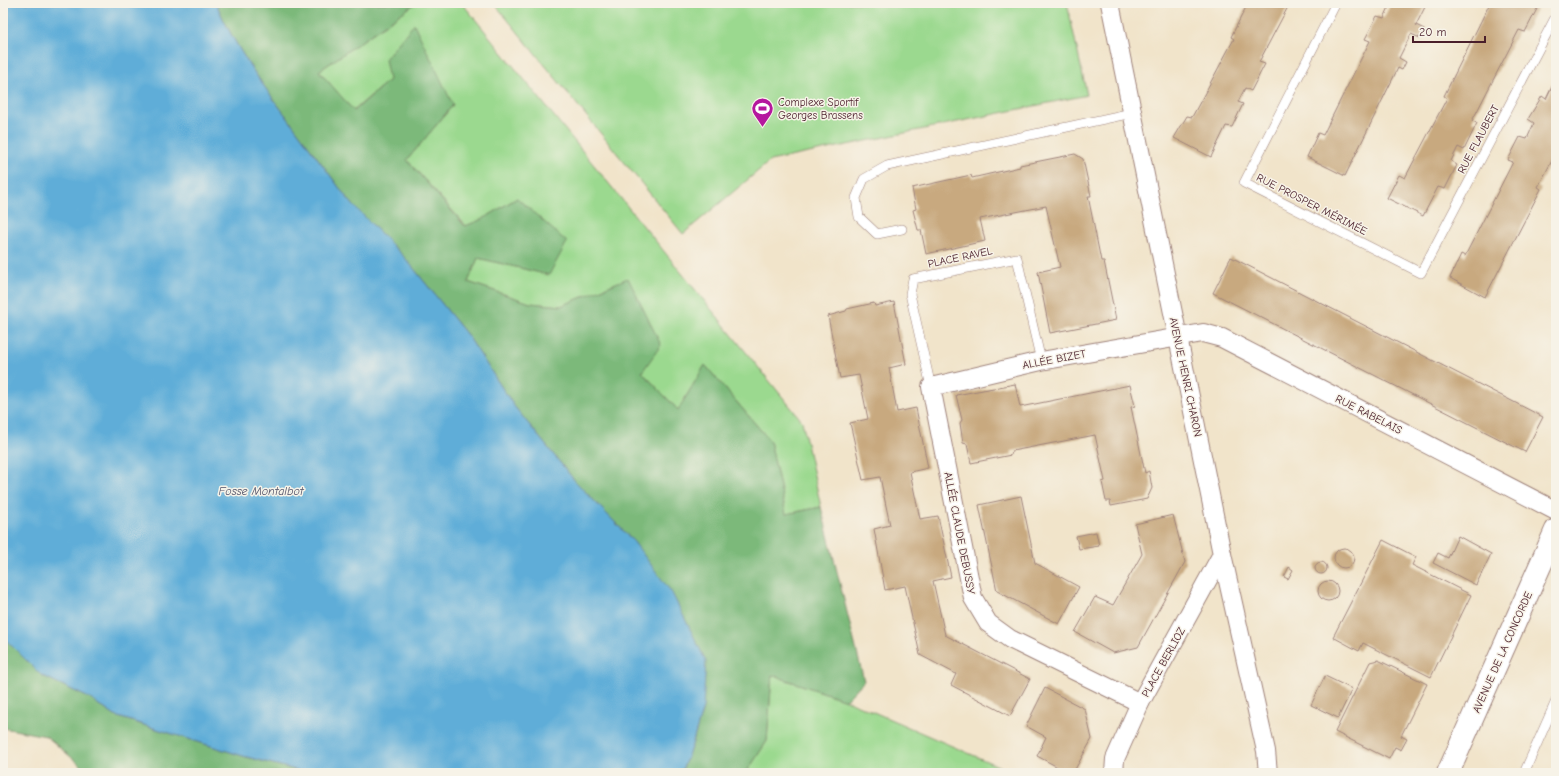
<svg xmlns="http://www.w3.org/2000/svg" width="1559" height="776" font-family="'Comic Neue',sans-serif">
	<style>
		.green { fill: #9bd98f; stroke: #727c5d }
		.forest { fill: #7cb97a; stroke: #636c52 }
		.water { fill: #5eadd8; stroke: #546682 }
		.building { fill: #c8a97f }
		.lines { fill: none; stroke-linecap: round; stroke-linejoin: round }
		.service-casing { stroke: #9e827a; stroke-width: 10 }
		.minor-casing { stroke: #9e827a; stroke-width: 20 }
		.tertiary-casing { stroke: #9e827a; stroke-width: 24 }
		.service { stroke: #fff; stroke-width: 9 }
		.minor { stroke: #fff; stroke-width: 18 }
		.tertiary { stroke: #fff; stroke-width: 22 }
		.labels { text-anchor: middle; stroke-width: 3; stroke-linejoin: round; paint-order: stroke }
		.poi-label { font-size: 11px; fill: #4a1f2b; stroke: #f7f3e8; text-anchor: start }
		.street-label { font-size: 11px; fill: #4a1f2b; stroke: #f7f3e8 }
		.water-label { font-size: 12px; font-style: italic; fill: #515168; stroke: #f7f3e8 }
	</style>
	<rect width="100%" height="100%" fill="#f7f3e8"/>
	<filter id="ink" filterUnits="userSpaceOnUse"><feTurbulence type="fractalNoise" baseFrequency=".025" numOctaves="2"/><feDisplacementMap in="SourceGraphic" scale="8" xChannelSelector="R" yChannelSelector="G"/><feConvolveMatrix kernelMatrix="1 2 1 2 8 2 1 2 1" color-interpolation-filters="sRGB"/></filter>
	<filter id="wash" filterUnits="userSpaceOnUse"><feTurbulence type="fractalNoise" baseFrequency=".012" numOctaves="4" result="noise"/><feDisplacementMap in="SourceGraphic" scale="16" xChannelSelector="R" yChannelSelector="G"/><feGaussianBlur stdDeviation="0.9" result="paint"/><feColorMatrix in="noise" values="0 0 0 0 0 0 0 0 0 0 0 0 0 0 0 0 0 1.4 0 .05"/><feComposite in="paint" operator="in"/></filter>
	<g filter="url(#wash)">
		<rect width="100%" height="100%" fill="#f1e4ca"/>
		<g class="green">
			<polygon points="416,3 462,3 802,421 821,507 786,514 770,441 705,365 678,410 642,372 628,278 561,306 530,303 468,282 478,258 549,275 517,198 483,219 466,226 407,160 453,105 389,80 353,111 319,71"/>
			<polygon points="494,3 1067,3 1087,95 770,161 683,234"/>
			<polygon points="772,675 846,700 1014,773 746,773 767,741"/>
		</g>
		<g class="forest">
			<path d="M216,3h200l-97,68 35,40 35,-31 -4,-21 29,-35 39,81 -46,55 58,66 18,-7 34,-21 50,44 -18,33 -71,-17 -10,24 62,21 31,3 67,-28 33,67 -19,27 36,38 27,-45 65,76 16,73 35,-7 43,174 -18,19 -74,-25 -5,66 -21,32h-65l11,-28 11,-37 -69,-166 -59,-61 -61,-75 -46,-70 -62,-77 -52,-53 -10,-12c-17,-23 -34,-46 -51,-69 -30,-39 -58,-77 -77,-122z"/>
			<polygon points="3,637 41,675 89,698 115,716 243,756 307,773 90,773 46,736 3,728"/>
		</g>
		<path class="water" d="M3,3h213c19,45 47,83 77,122 17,23 34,46 51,69l10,12 52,53 62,77 46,70 61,75 59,61 38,51 34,68 -3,47 -11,37 -11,28h-374l-64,-17 -128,-40 -26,-18 -48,-23 -38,-38z"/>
		<g id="blocks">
			<g class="building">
				<polygon points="1248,3 1290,3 1259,62 1265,64 1251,91 1245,88 1238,102 1243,104 1232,127 1226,126 1211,157 1174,138 1187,116 1192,117 1234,39 1231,37"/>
				<polygon points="1391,3 1427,3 1416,25 1424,29 1420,38 1411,34 1399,58 1406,62 1402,70 1398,68 1345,176 1307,157 1318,133 1323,135 1370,41 1365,39 1377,16 1384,18"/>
				<polygon points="1490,3 1530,3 1538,7 1525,32 1519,30 1491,84 1472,121 1477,123 1464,150 1458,147 1451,161 1457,165 1445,189 1438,187 1423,216 1387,198 1399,175 1405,178 1447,98 1444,96"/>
				<polygon points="1556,78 1556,153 1538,187 1541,189 1485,297 1450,278 1461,254 1465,256 1513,162 1508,160 1520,137 1527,139 1534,123 1528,119 1542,96 1546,99"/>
				<polygon points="1075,154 1083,159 1091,196 1088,196 1101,261 1104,261 1116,320 1050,333 1038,272 1060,267 1046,206 980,219 985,241 926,254 921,230 918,230 913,210 916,209 912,188 971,175 972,178 1020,167 1020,165"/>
				<polygon points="1231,257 1543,417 1525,452 1213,293"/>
				<polygon points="894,302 906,364 889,368 897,412 916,408 928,468 910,472 920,519 938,516 951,577 933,581 945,635 1030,679 1010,716 951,685 956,674 920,655 905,586 885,590 874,529 890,525 880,477 863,480 850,423 868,419 859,375 840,378 828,316 846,311 847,309 874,303 875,306"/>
				<polygon points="1015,384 1020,407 1130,385 1135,406 1131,407 1145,473 1149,471 1152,488 1147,499 1111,506 1110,501 1106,501 1102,482 1105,481 1095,435 1012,451 1011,455 971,463 967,444 963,443 960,423 962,420 956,395"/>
				<polygon points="1021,496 1035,563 1079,587 1059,624 997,591 979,505"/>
				<polygon points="1173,515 1185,562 1138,647 1113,653 1075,632 1095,597 1113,605 1142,554 1135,524"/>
				<polygon points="1096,532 1099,546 1079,549 1076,536"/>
				<polygon points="1458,536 1491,554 1476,585 1433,563 1438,553 1448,558"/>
				<polygon points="1383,540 1416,557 1412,565 1471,595 1431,677 1363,643 1359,651 1333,637"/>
				<circle cx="1344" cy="558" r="10"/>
				<circle cx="1321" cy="568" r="6"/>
				<polygon points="1289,567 1293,570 1288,579 1284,577"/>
				<circle cx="1328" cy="591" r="10"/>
				<polygon points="1378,660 1427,684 1401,736 1407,739 1401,750 1395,747 1389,759 1335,732 1370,662"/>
				<polygon points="1325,676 1352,689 1338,718 1311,705"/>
				<polygon points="1045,688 1085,709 1092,739 1073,773 1069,773 1037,756 1046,737 1026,726"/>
			</g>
		</g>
	</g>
	<g filter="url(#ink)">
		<use href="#blocks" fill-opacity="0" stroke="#9e827a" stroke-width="1"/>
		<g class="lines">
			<defs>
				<g id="service">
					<polyline points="1336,3 1244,183 1421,273 1556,16"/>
					<polyline points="902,229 877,234 859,217 856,198 864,179 887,166 1132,113"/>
					<polyline points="931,387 910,294 913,279 1017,258 1041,361"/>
					<polyline points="1524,773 1556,701"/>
				</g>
				<g id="minor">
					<polyline points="1110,3 1222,554 1266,751 1268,773"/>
					<polyline points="1140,703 1010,639 988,623 973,598 931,387 1041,361 1203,333 1222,338 1556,511"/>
					<polyline points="1114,773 1115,759 1140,703 1222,554"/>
				</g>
				<polyline id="tertiary" points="1448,773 1556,530"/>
			</defs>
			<use href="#service" class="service-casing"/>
			<use href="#minor" class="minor-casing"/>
			<use href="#tertiary" class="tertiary-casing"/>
			<use href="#service" class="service"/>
			<use href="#minor" class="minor"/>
			<use href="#tertiary" class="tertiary"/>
		</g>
	</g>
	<defs>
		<symbol id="stadium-pin" viewBox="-11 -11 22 30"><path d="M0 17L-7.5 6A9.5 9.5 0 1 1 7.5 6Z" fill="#b5179e" stroke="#f7f3e8"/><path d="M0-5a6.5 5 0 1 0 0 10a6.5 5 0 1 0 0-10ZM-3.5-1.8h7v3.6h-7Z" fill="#fff"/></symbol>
	</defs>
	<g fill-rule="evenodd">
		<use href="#stadium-pin" x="750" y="96" width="25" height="34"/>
	</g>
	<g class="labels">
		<g class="poi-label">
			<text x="778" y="106">Complexe Sportif<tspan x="778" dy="13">Georges Brassens</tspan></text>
		</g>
		<g class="street-label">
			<text transform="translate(1478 139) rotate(-62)" y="4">RUE FLAUBERT</text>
			<text transform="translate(1312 204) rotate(27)" y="4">RUE PROSPER MÉRIMÉE</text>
			<text transform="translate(960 257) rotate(-12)" y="4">PLACE RAVEL</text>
			<text transform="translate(1054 359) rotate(-11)" y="4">ALLÉE BIZET</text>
			<text transform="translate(1186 377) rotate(78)" y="4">AVENUE HENRI CHARON</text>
			<text transform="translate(1369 414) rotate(27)" y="4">RUE RABELAIS</text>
			<text transform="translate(960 533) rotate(79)" y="4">ALLÉE CLAUDE DEBUSSY</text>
			<text transform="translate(1502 652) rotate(-66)" y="4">AVENUE DE LA CONCORDE</text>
			<text transform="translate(1163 662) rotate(-61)" y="4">PLACE BERLIOZ</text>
		</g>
		<g class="water-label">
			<text x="261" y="495">Fosse Montalbot</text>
		</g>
	</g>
	<rect width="1559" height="776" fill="none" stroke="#f7f3e8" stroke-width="16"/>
	<path d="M1413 36v6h72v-6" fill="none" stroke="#4a1f2b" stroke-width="2"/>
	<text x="1419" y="36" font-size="12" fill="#4a1f2b" stroke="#f7f3e8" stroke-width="3" paint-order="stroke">20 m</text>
</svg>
